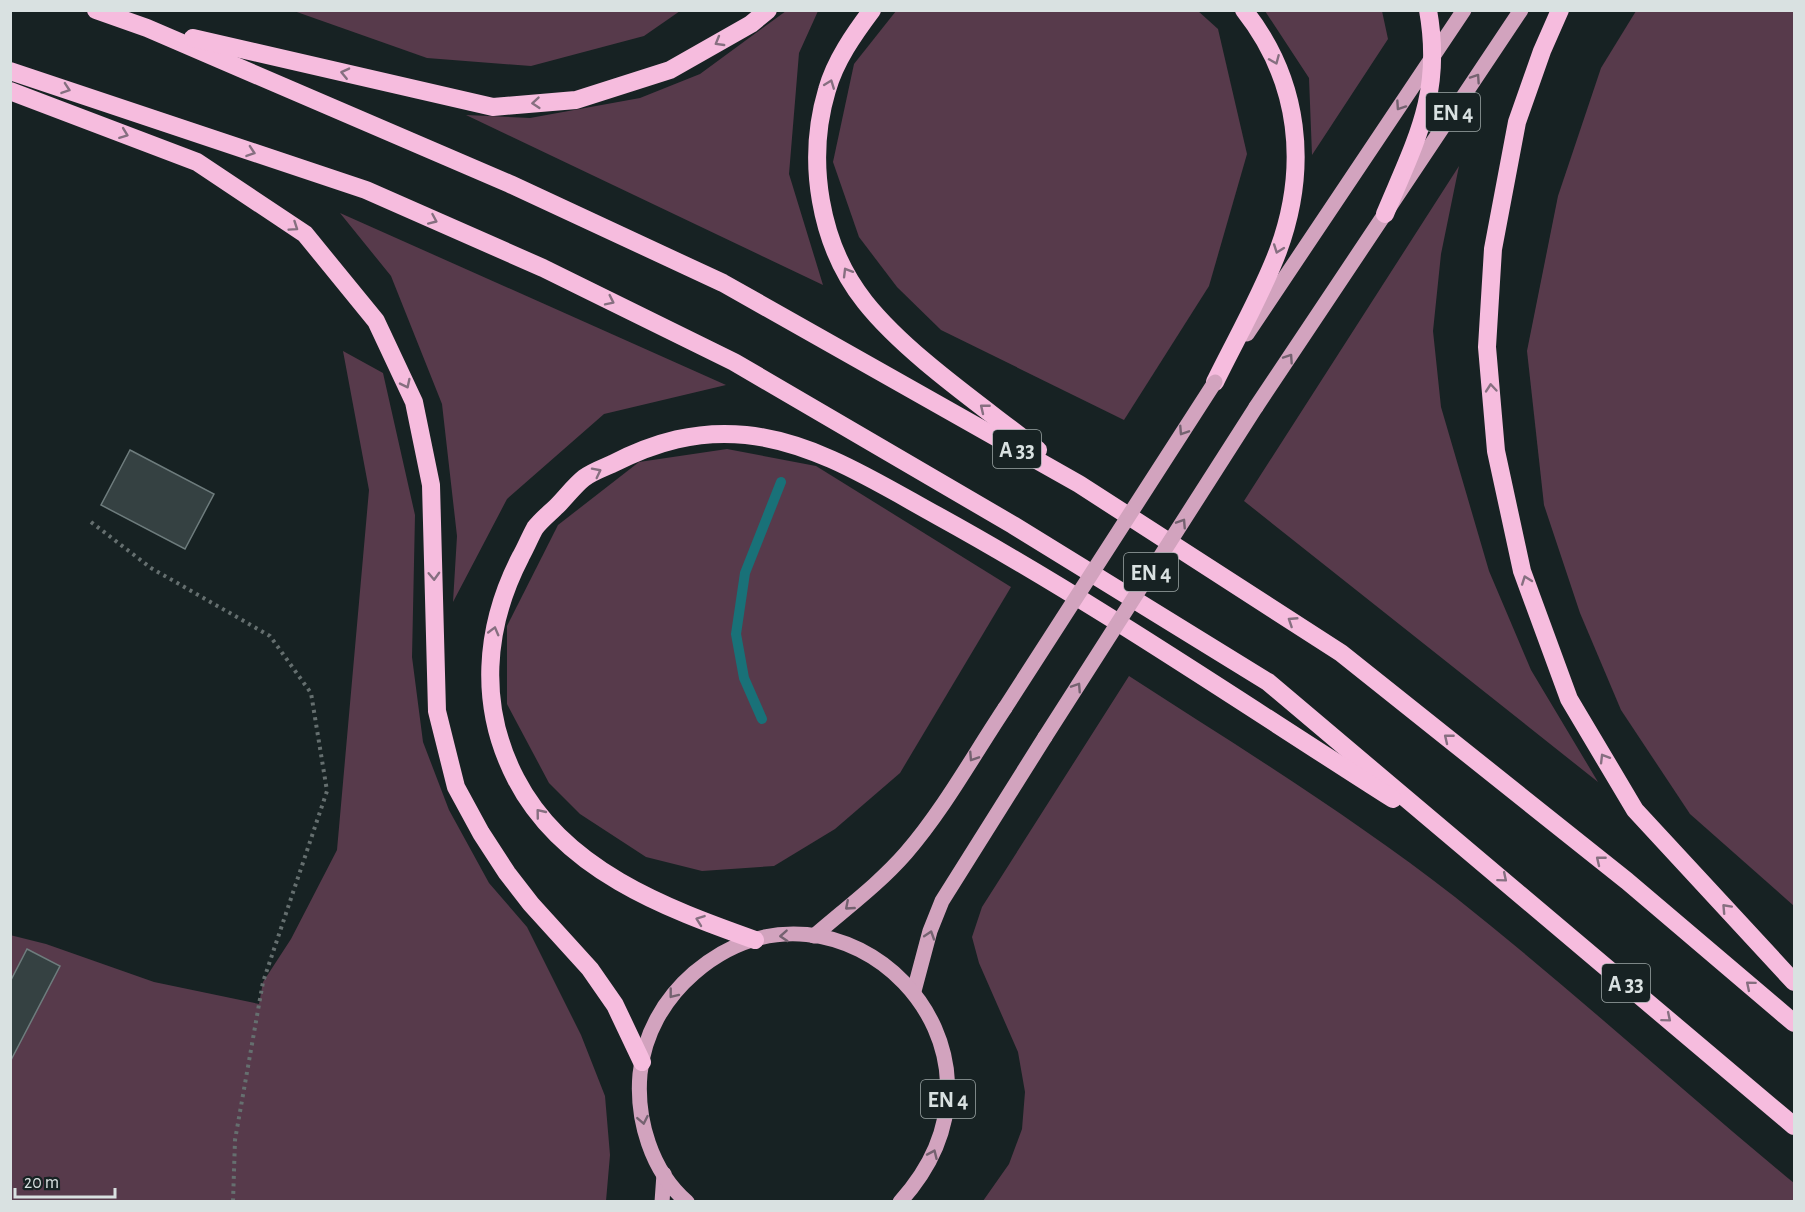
<svg xmlns="http://www.w3.org/2000/svg" width="1805" height="1212" font-family="'Alegreya Sans',sans-serif">
	<style>
		.green { fill: #573a4b }
		.lines { fill: none; stroke-linecap: round; stroke-linejoin: round }
		.stream { stroke: #197178; stroke-width: 10 }
		.building { fill: #354142; stroke: #6e7c7d; stroke-width: 1.5 }
		.path { stroke: #656f6f; stroke-width: 4; stroke-dasharray: 3 4.5; stroke-linecap: butt }
		.primary { stroke: #d2a3be; stroke-width: 15 }
		.highway { stroke: #f6bcde; stroke-width: 18 }
		.primary-bridge { stroke: #d2a3be; stroke-width: 15 }
		.oneway { stroke: #866f80 }
		.oneway2 { stroke: #746270 }
		.labels { text-anchor: middle; stroke-width: 6; stroke-linejoin: round; paint-order: stroke }
		.shield { fill: #172223; stroke: #9fa8a8; stroke-width: 1.5 }
		.shield-label { font-size: 22px; font-weight: bold; fill: #d9e1e1 }
	</style>
	<rect width="100%" height="100%" fill="#172223"/>
	<g class="green">
		<polygon points="294,11 680,11 644,36 531,66 427,58"/>
		<polygon points="786,11 818,11 799,53 789,174 823,285 466,115 530,118 640,98 700,74"/>
		<polygon points="896,11 1198,11 1218,29 1247,154 1209,286 1124,420 941,330 897,287 859,237 833,162 854,64"/>
		<polygon points="1265,11 1382,11 1388,39 1312,155 1309,78"/>
		<polygon points="1636,11 1794,11 1794,906 1690,814 1621,710 1580,613 1544,505 1527,351 1558,196 1601,68"/>
		<polygon points="1459,166 1441,254 1433,331 1441,407 1489,571 1531,670 1598,782 1244,501"/>
		<polygon points="340,213 726,385 604,414 507,499 453,602 457,536 442,404 391,276"/>
		<polygon points="343,351 383,373 415,515 412,657 423,742 449,810 489,883 527,927 581,1035 605,1096 610,1155 606,1201 11,1201 10,935 46,944 154,982 259,1004 263,982 291,939 337,850 369,490"/>
		<polygon points="727,449 816,466 1011,587 900,773 835,829 774,866 702,871 646,857 580,814 549,783 507,704 507,626 558,525 639,462"/>
		<path d="M1129,676c110,71 222,140 326,221 116,92 225,192 339,286v18h-811l26,-37 13,-35 3,-37 -7,-40 -39,-89 -7,-26 10,-30z"/>
	</g>
	<g class="lines">
		<polyline class="stream" points="762,719 744,678 736,634 745,573 781,482"/>
	</g>
	<g class="building">
		<polygon points="130,450 214,494 185,549 101,505"/>
		<polygon points="27,949 60,966 10,1062 10,982"/>
	</g>
	<g class="lines">
		<polyline class="path" points="91,522 151,568 270,636 311,693 327,791 263,982 235,1140 233,1202"/>
		<g class="primary">
			<polyline points="1247,334 1464,10"/>
			<polyline points="1256,407 1521,10"/>
			<path d="M814,936c31,-27 65,-52 92,-83 38,-44 67,-97 99,-145"/>
			<polyline points="914,991 930,931 942,901 1045,737"/>
			<polyline points="662,1202 664,1174"/>
			<path d="M687,1202c-36,-31 -51,-83 -47,-128 4,-40 24,-75 54,-101 144,-124 347,73 206,229"/>
		</g>
		<g class="highway">
			<polyline points="96,10 147,28 510,184 723,283 1079,484 1341,653 1627,881 1794,1023"/>
			<path d="M872,10c-18,24 -37,51 -45,80 -21,70 -8,154 38,212 42,53 119,105 173,148"/>
			<polyline points="1560,10 1542,51 1517,122 1493,249 1487,347 1496,451 1522,571 1569,699 1635,810 1794,982"/>
			<polyline points="193,38 493,107 576,100 670,70 751,24 768,10"/>
			<polyline points="10,71 366,190 543,268 734,362 1013,525 1268,682 1794,1126"/>
			<polyline points="10,91 197,162 305,234 376,321 414,402 431,485 437,711 456,787 481,833 507,873 531,904 590,969 615,1005 642,1062"/>
			<path d="M1385,214c31,-74 58,-121 43,-204"/>
			<path d="M1215,382c21,-43 46,-86 63,-131 31,-84 22,-170 -34,-241"/>
			<path d="M755,940c-90,-32 -192,-70 -239,-161 -38,-73 -32,-152 5,-223 5,-9 9,-19 14,-28 6,-8 15,-15 22,-22 9,-9 17,-20 27,-28 8,-6 19,-10 28,-14 43,-22 85,-34 134,-29 69,7 132,48 192,81 156,86 304,187 455,283"/>
		</g>
		<g class="primary-bridge">
			<polyline points="1005,708 1215,382"/>
			<polyline points="1045,737 1256,407"/>
		</g>
	</g>
	<defs><path id="oneway-chevron" d="M-2-3.5L2.5 0L-2 3.5" fill="none" stroke-width="1.6" stroke-linecap="round" stroke-linejoin="round" transform="scale(1.5)"/></defs>
	<g class="oneway">
		<use href="#oneway-chevron" transform="translate(719 42) rotate(150)"/>
		<use href="#oneway-chevron" transform="translate(1275 60) rotate(67)"/>
		<use href="#oneway-chevron" transform="translate(345 73) rotate(-167)"/>
		<use href="#oneway-chevron" transform="translate(830 84) rotate(-69)"/>
		<use href="#oneway-chevron" transform="translate(66 89) rotate(19)"/>
		<use href="#oneway-chevron" transform="translate(536 103) rotate(175)"/>
		<use href="#oneway-chevron" transform="translate(124 134) rotate(21)"/>
		<use href="#oneway-chevron" transform="translate(251 152) rotate(19)"/>
		<use href="#oneway-chevron" transform="translate(433 220) rotate(24)"/>
		<use href="#oneway-chevron" transform="translate(294 227) rotate(34)"/>
		<use href="#oneway-chevron" transform="translate(1278 249) rotate(110)"/>
		<use href="#oneway-chevron" transform="translate(847 272) rotate(-121)"/>
		<use href="#oneway-chevron" transform="translate(610 301) rotate(26)"/>
		<use href="#oneway-chevron" transform="translate(406 384) rotate(64)"/>
		<use href="#oneway-chevron" transform="translate(1491 388) rotate(-95)"/>
		<use href="#oneway-chevron" transform="translate(984 408) rotate(-141)"/>
		<use href="#oneway-chevron" transform="translate(597 472) rotate(-27)"/>
		<use href="#oneway-chevron" transform="translate(434 576) rotate(88)"/>
		<use href="#oneway-chevron" transform="translate(1526 580) rotate(-110)"/>
		<use href="#oneway-chevron" transform="translate(1292 621) rotate(-147)"/>
		<use href="#oneway-chevron" transform="translate(494 631) rotate(-75)"/>
		<use href="#oneway-chevron" transform="translate(1448 738) rotate(-141)"/>
		<use href="#oneway-chevron" transform="translate(1604 758) rotate(-121)"/>
		<use href="#oneway-chevron" transform="translate(540 813) rotate(-129)"/>
		<use href="#oneway-chevron" transform="translate(1600 860) rotate(-141)"/>
		<use href="#oneway-chevron" transform="translate(1503 878) rotate(40)"/>
		<use href="#oneway-chevron" transform="translate(1726 908) rotate(-133)"/>
		<use href="#oneway-chevron" transform="translate(700 920) rotate(-160)"/>
		<use href="#oneway-chevron" transform="translate(1750 985) rotate(-140)"/>
		<use href="#oneway-chevron" transform="translate(1667 1018) rotate(40)"/>
	</g>
	<g class="oneway2">
		<use href="#oneway-chevron" transform="translate(1476 78) rotate(-56)"/>
		<use href="#oneway-chevron" transform="translate(1400 106) rotate(124)"/>
		<use href="#oneway-chevron" transform="translate(1289 358) rotate(-56)"/>
		<use href="#oneway-chevron" transform="translate(1183 431) rotate(123)"/>
		<use href="#oneway-chevron" transform="translate(1182 523) rotate(-57)"/>
		<use href="#oneway-chevron" transform="translate(1077 687) rotate(-57)"/>
		<use href="#oneway-chevron" transform="translate(973 757) rotate(123)"/>
		<use href="#oneway-chevron" transform="translate(849 906) rotate(139)"/>
		<use href="#oneway-chevron" transform="translate(930 935) rotate(-72)"/>
		<use href="#oneway-chevron" transform="translate(784 936) rotate(176)"/>
		<use href="#oneway-chevron" transform="translate(673 994) rotate(128)"/>
		<use href="#oneway-chevron" transform="translate(643 1120) rotate(79)"/>
		<use href="#oneway-chevron" transform="translate(933 1154) rotate(-66)"/>
	</g>
	<g class="labels">
		<g class="shield">
			<rect x="1426" y="93" width="54" height="38" rx="4.5"/>
			<rect x="993" y="430" width="48" height="38" rx="4.5"/>
			<rect x="1124" y="553" width="54" height="38" rx="4.5"/>
			<rect x="1602" y="964" width="48" height="38" rx="4.5"/>
			<rect x="921" y="1080" width="54" height="38" rx="4.5"/>
		</g>
		<g class="shield-label">
			<text x="1453" y="120">EN 4</text>
			<text x="1017" y="457">A 33</text>
			<text x="1151" y="580">EN 4</text>
			<text x="1626" y="991">A 33</text>
			<text x="948" y="1107">EN 4</text>
		</g>
	</g>
	<rect width="1805" height="1212" fill="none" stroke="#d9e1e1" stroke-width="24"/>
	<path d="M15 1188v9h100v-9" fill="none" stroke="#d9e1e1" stroke-width="3"/>
	<text x="24" y="1188" font-size="18" fill="#d9e1e1" stroke="#172223" stroke-width="4.5" paint-order="stroke">20 m</text>
</svg>
